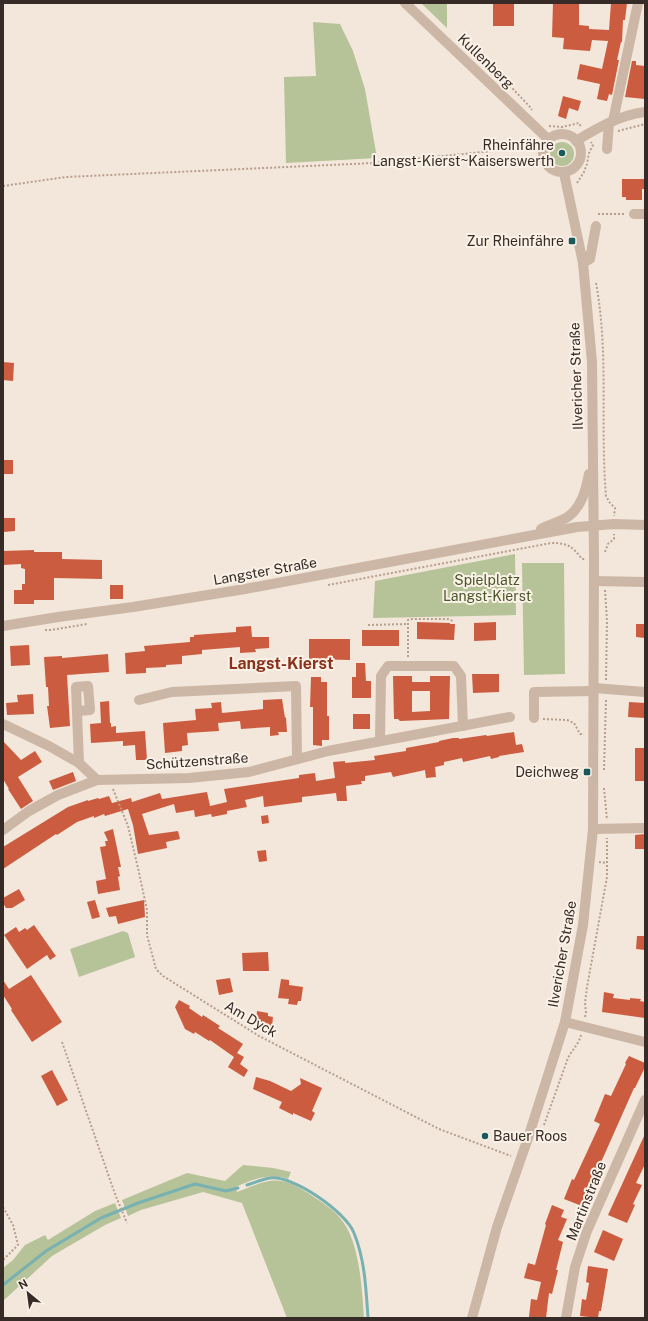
<svg xmlns="http://www.w3.org/2000/svg" width="648" height="1321" font-family="'Public Sans',sans-serif">
	<style>
		.green { fill: #b6c399 }
		.lines { fill: none; stroke-linecap: round; stroke-linejoin: round }
		.stream { stroke: #78b1b1; stroke-width: 3 }
		.building { fill: #cc5c3f; fill-rule: evenodd }
		.path { stroke: #b79f90; stroke-width: 2; stroke-dasharray: 2 2; stroke-linecap: butt }
		.minor { stroke: #ccb6a5; stroke-width: 10 }
		.poi-dot { fill: #1a595b; stroke: #faf1e7; stroke-width: 1.5 }
		.labels { text-anchor: middle; stroke-width: 4; stroke-linejoin: round; paint-order: stroke }
		.street-label { font-size: 14px; fill: #372b27; stroke: #faf1e7 }
		.poi-label { font-size: 14px; fill: #372b27; stroke: #faf1e7; text-anchor: end }
		.park-label { font-size: 14px; fill: #485629; stroke: #faf1e7 }
		.quarter-label { font-size: 16px; font-weight: bold; fill: #8a321c; stroke: #faf1e7 }
	</style>
	<rect width="100%" height="100%" fill="#f3e6da"/>
	<g class="green">
		<polygon points="421,3 447,3 447,28"/>
		<polygon points="313,22 340,24 353,51 365,89 377,158 286,163 284,77 316,76"/>
		<circle cx="562" cy="154" r="12"/>
		<polygon points="515,554 516,615 373,618 375,581"/>
		<polygon points="522,563 564,563 565,674 524,675"/>
		<polygon points="123,931 128,933 135,957 79,977 70,949"/>
		<path d="M243,1165l30,3 18,4 -3,7c-20,-6 -34,0 -52,8l1,5c36,-14 43,-18 77,5 9,6 19,12 26,21 20,22 22,72 24,100h-77l-45,-115 -39,-11 -62,18 -13,6 -6,-16 65,-27 38,8z"/>
		<polygon points="115,1203 121,1218 105,1225 52,1256 3,1301 3,1268 13,1260 25,1245 45,1235 48,1240 95,1211"/>
	</g>
	<g class="lines">
		<g class="stream">
			<path d="M247,1185c7,-2 15,-6 23,-7 23,-3 76,34 84,55 11,27 12,56 14,85"/>
			<polyline points="3,1285 46,1251 101,1218 138,1203 195,1184 226,1191 238,1188"/>
		</g>
	</g>
	<g class="building">
		<rect x="493" y="3" width="21" height="23"/>
		<polygon points="553,3 579,3 579,25 589,26 589,29 609,30 611,3 627,3 625,20 623,20 622,42 621,42 617,60 619,60 612,95 609,94 607,101 597,99 600,84 577,79 580,64 602,69 608,41 592,40 590,51 563,49 564,38 552,37"/>
		<polygon points="632,61 636,61 636,65 645,66 645,99 625,97"/>
		<polygon points="563,96 581,101 578,111 569,108 566,119 558,116"/>
		<polygon points="622,179 645,179 645,189 642,189 642,200 626,200 626,197 622,197"/>
		<polygon points="3,362 14,363 13,381 3,380"/>
		<rect x="3" y="460" width="10" height="14"/>
		<polygon points="3,518 15,518 15,531 3,532"/>
		<polygon points="34,550 34,552 62,552 62,559 102,560 102,579 54,578 54,600 34,600 34,604 14,604 14,590 22,590 22,584 25,584 25,569 21,568 21,564 3,565 3,551"/>
		<rect x="110" y="585" width="13" height="14"/>
		<polygon points="417,622 450,623 450,624 455,624 454,640 417,639"/>
		<polygon points="496,622 496,640 474,641 474,623"/>
		<polygon points="636,624 645,624 645,638 636,637"/>
		<polygon points="251,626 252,637 269,637 269,648 255,649 256,652 240,653 240,647 202,650 202,654 182,656 182,664 166,665 166,667 146,668 146,673 126,674 125,653 145,651 144,646 190,642 190,637 194,637 194,635 236,632 236,627"/>
		<rect x="362" y="630" width="37" height="16"/>
		<polygon points="309,639 350,639 350,660 309,659"/>
		<polygon points="29,645 30,665 11,666 10,646"/>
		<polygon points="108,654 109,672 67,675 70,726 50,728 47,706 49,706 48,687 46,687 44,657 62,656 62,658"/>
		<polygon points="356,663 365,663 366,681 371,681 371,698 352,698 352,677 356,677"/>
		<polygon points="472,674 499,674 499,692 473,693"/>
		<path d="M393,676h19v6h18v-6h20l-1,43 -49,2 -2,-2h-4zM412,691h18v20l-18,1z"/>
		<polygon points="311,677 321,677 321,682 327,682 327,716 329,716 329,740 322,740 322,746 313,745 313,707 310,707"/>
		<polygon points="33,694 34,714 7,715 6,703 18,702 17,695"/>
		<polygon points="282,699 285,718 286,717 287,732 278,732 279,735 270,736 270,727 241,729 240,721 218,723 219,731 187,733 188,745 182,746 182,751 165,753 163,723 196,720 195,709 212,708 211,703 221,702 222,713 263,709 263,700"/>
		<polygon points="109,701 110,723 111,723 111,727 116,726 116,733 145,731 147,760 136,760 135,745 123,746 123,741 91,743 90,724 101,723 100,702"/>
		<polygon points="629,702 645,703 645,718 628,717"/>
		<rect x="353" y="714" width="17" height="15"/>
		<polygon points="514,732 516,745 522,744 524,752 499,756 499,757 491,759 490,756 463,762 462,758 444,762 444,765 435,767 436,777 426,778 425,770 393,777 391,772 365,776 365,781 361,781 362,784 346,786 347,801 337,801 336,793 302,797 302,802 264,807 263,796 245,800 247,807 227,811 227,814 212,817 211,814 195,817 194,810 176,813 174,804 142,814 149,835 178,831 180,839 166,842 167,848 138,854 133,825 128,809 105,816 104,814 94,818 94,816 77,822 57,835 56,834 3,869 3,847 68,807 88,800 88,801 98,798 99,799 109,796 112,803 131,798 132,802 160,793 162,799 207,792 210,806 227,802 224,789 299,778 299,775 315,773 316,781 335,778 333,762 345,761 345,763 375,760 374,756 406,751 406,748 439,742 439,741 453,738 459,738 459,739 486,735 487,736"/>
		<polygon points="3,741 21,760 35,751 42,762 18,777 33,801 21,809 8,789 9,789 3,779"/>
		<rect x="635" y="748" width="10" height="33"/>
		<polygon points="73,772 76,781 53,790 49,781"/>
		<polygon points="268,815 269,823 262,824 261,816"/>
		<polygon points="113,829 121,867 118,867 120,876 118,877 120,890 98,894 96,881 106,879 100,847 106,846 105,841 108,841 104,832"/>
		<polygon points="645,834 645,849 635,849 635,835"/>
		<polygon points="266,850 267,861 259,862 257,851"/>
		<polygon points="19,889 25,900 12,908 6,908 3,903 3,898"/>
		<polygon points="95,900 100,917 92,919 87,902"/>
		<polygon points="144,900 145,917 118,924 116,916 109,917 106,908"/>
		<polygon points="34,925 56,956 50,960 47,955 27,969 4,935 16,927 19,932 25,928 27,930"/>
		<polygon points="637,936 645,936 645,950 636,949"/>
		<polygon points="268,952 269,971 243,971 242,953"/>
		<polygon points="31,975 62,1022 32,1042 11,1010 12,1009 3,995 3,980 9,989"/>
		<polygon points="230,978 233,992 219,995 216,980"/>
		<polygon points="281,979 289,980 289,985 303,987 301,1001 298,1001 297,1005 288,1004 289,999 278,998"/>
		<polygon points="604,992 614,994 613,998 630,1000 630,998 641,999 640,1001 645,1002 645,1018 602,1012"/>
		<polygon points="179,1000 190,1006 189,1008 202,1017 203,1015 220,1026 218,1028 243,1044 237,1053 244,1057 240,1064 248,1070 244,1077 228,1067 234,1057 210,1040 209,1041 195,1032 194,1034 185,1029 175,1007"/>
		<polygon points="257,1011 268,1013 268,1016 273,1017 272,1026 261,1025 261,1023 256,1022"/>
		<polygon points="629,1056 645,1063 645,1067 635,1088 634,1088 594,1178 593,1178 582,1206 564,1199 572,1179 574,1180 600,1124 594,1121 605,1094 611,1096 626,1064 625,1063"/>
		<polygon points="52,1070 68,1100 57,1106 41,1076"/>
		<polygon points="256,1077 270,1081 291,1091 301,1084 300,1078 322,1088 312,1111 315,1113 311,1121 293,1113 293,1115 279,1108 282,1102 253,1089"/>
		<polygon points="645,1134 645,1164 636,1183 642,1185 633,1204 635,1205 627,1223 608,1215"/>
		<polygon points="552,1205 564,1210 561,1217 567,1219 558,1240 563,1242 556,1270 558,1270 552,1294 549,1293 546,1318 529,1317 531,1299 537,1300 541,1282 524,1278 528,1263 535,1265 546,1225 545,1224"/>
		<polygon points="603,1230 623,1239 614,1261 594,1252"/>
		<polygon points="588,1266 608,1269 601,1311 599,1311 598,1318 580,1316 582,1299 586,1300 589,1283 586,1282"/>
	</g>
	<g class="lines">
		<g class="path">
			<path d="M462,43c26,18 47,42 69,65l1,2"/>
			<polyline points="549,126 562,127 579,123 581,127"/>
			<polyline points="618,131 645,124"/>
			<polyline points="530,147 531,137"/>
			<polyline points="577,183 584,172 587,164 589,153 593,145 591,142"/>
			<polyline points="3,186 66,177 374,163 542,146"/>
			<polyline points="598,214 625,214"/>
			<path d="M596,283c13,70 4,142 10,213l4,7 5,5 -1,8"/>
			<polyline points="605,552 608,544 614,539 614,534"/>
			<path d="M328,585l223,-42c17,0 21,3 31,16h3"/>
			<polyline points="605,590 607,621 606,680"/>
			<polyline points="368,625 408,624"/>
			<polyline points="45,630 51,630 87,624"/>
			<polyline points="408,657 408,620 412,619 448,619 453,621"/>
			<polyline points="543,719 567,720 574,723 580,734 584,734"/>
			<polyline points="604,770 606,698"/>
			<polyline points="604,788 607,820"/>
			<polyline points="113,789 128,826 138,868 147,910 147,935 156,969 163,976 259,1036 439,1129 511,1156"/>
			<polyline points="599,862 607,863"/>
			<polyline points="585,1017 586,1013 585,1003 587,987 607,877 607,838"/>
			<polyline points="62,1042 115,1194 127,1223"/>
			<path d="M544,1125l24,-67c4,-8 11,-14 13,-23"/>
			<polyline points="3,1207 13,1225 18,1245 3,1260"/>
		</g>
		<g class="minor">
			<polyline points="405,3 549,140"/>
			<polyline points="613,121 638,3"/>
			<circle cx="562" cy="153" r="19"/>
			<path d="M576,141c21,-13 44,-26 69,-29"/>
			<polyline points="607,149 609,123"/>
			<polyline points="634,214 645,214"/>
			<polyline points="583,263 590,259 596,226"/>
			<path d="M541,529c9,-5 20,-7 28,-13 13,-10 17,-27 20,-42"/>
			<polyline points="594,581 645,582"/>
			<polyline points="3,626 58,617 133,607 245,589 577,527 614,524 645,525"/>
			<polyline points="594,688 645,692"/>
			<polyline points="139,700 172,692 296,686 297,759"/>
			<polyline points="77,711 90,710 88,686 76,687 79,763"/>
			<polyline points="534,718 534,692 594,691"/>
			<polyline points="3,724 49,746 79,763 97,780"/>
			<polyline points="380,741 381,676 388,666 454,666 461,676 463,726"/>
			<polyline points="593,829 645,828"/>
			<polyline points="3,830 29,811 58,795 97,780 189,778 249,772 328,751 510,717"/>
			<polyline points="565,1022 645,1042"/>
			<polyline points="472,1318 497,1227 528,1138 565,1022 583,925 593,829 594,559 592,362 583,263 564,173"/>
			<polyline points="566,1318 575,1267 587,1231 645,1100"/>
		</g>
	</g>
	<g class="poi-dot">
		<circle cx="562" cy="153" r="4"/>
		<rect x="568" y="237" width="8" height="8" rx="2"/>
		<rect x="583" y="768" width="8" height="8" rx="2"/>
		<circle cx="485" cy="1136" r="4"/>
	</g>
	<g class="labels">
		<g class="street-label">
			<text transform="translate(486 61) rotate(44)" y="5">Kullenberg</text>
			<text transform="translate(576 376) rotate(-92)" y="5">Ilvericher Straße</text>
			<text transform="translate(265 571) rotate(-10)" y="5">Langster Straße</text>
			<text transform="translate(197 761) rotate(-4)" y="5">Schützenstraße</text>
			<text transform="translate(562 954) rotate(-80)" y="5">Ilvericher Straße</text>
			<text transform="translate(251 1019) rotate(30)" y="5">Am Dyck</text>
			<text transform="translate(586 1201) rotate(-68)" y="5">Martinstraße</text>
		</g>
		<g class="poi-label">
			<text x="554" y="150">Rheinfähre<tspan x="554" dy="16">Langst-Kierst~Kaiserswerth</tspan></text>
			<text x="564" y="246">Zur Rheinfähre</text>
			<text x="579" y="777">Deichweg</text>
			<text x="493" y="1141" text-anchor="start">Bauer Roos</text>
		</g>
		<g class="park-label">
			<text x="487" y="585">Spielplatz<tspan x="487" dy="16">Langst-Kierst</tspan></text>
		</g>
		<g class="quarter-label">
			<text x="281" y="669">Langst-Kierst</text>
		</g>
	</g>
	<rect width="648" height="1321" fill="none" stroke="#372b27" stroke-width="8"/>
	<g transform="translate(28 1293) rotate(331)" stroke="#faf1e7" stroke-width="3" paint-order="stroke">
	<path d="M0-3L7 15L0 10L-7 15Z" fill="#372b27"/>
	<text y="-6" font-size="11" font-weight="bold" text-anchor="middle" fill="#372b27">N</text>
	</g>
</svg>
